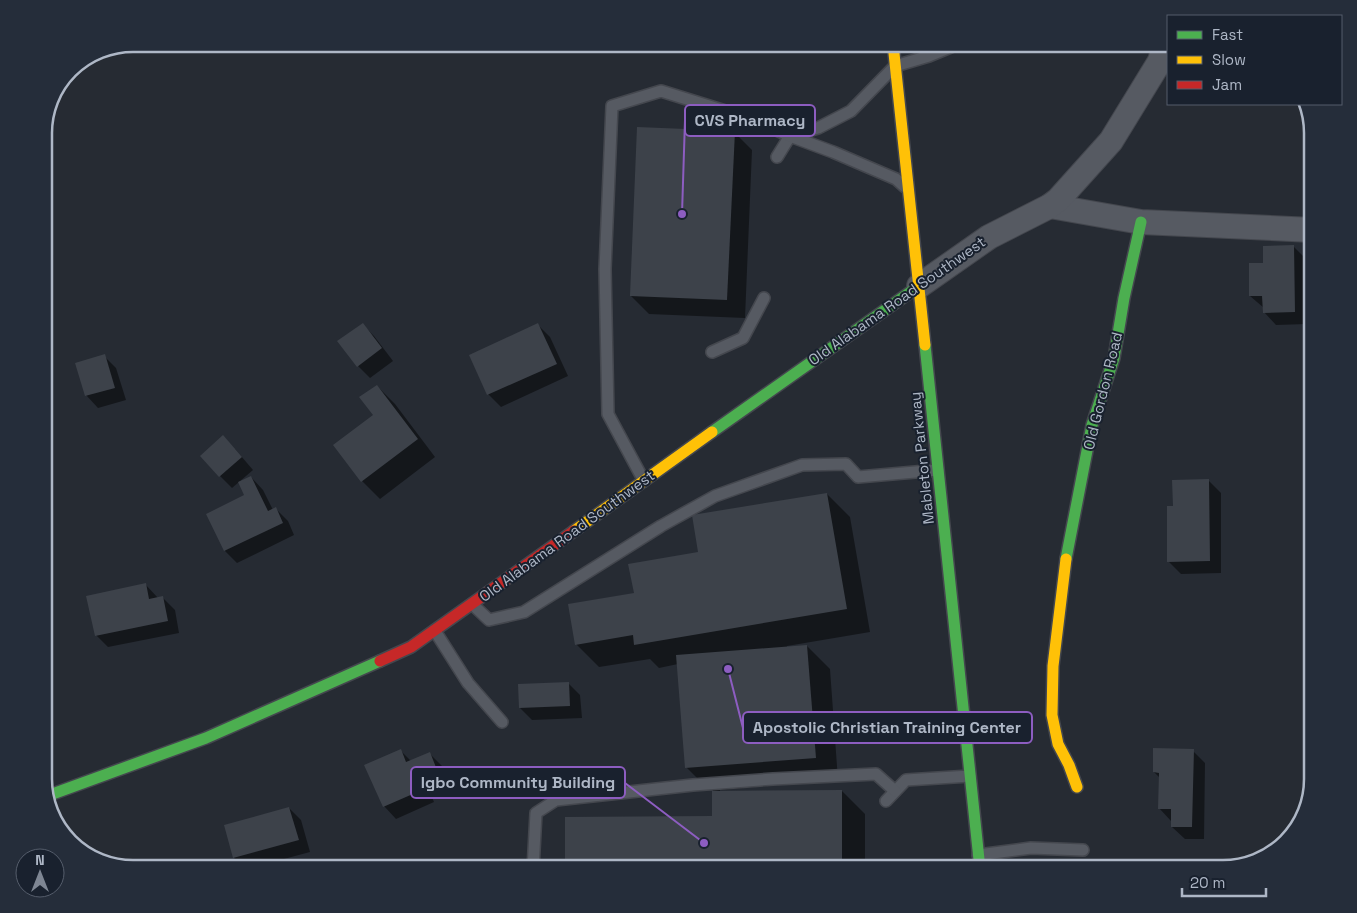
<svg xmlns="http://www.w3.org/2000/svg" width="1357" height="913" font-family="'Space Grotesk',sans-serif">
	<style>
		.shadow { fill: #0007 }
		.building { fill: #3d424a }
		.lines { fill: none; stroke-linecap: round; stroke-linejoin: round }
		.lane-casing { stroke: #44474e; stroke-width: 14 }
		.street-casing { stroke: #44474e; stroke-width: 26 }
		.fast-casing { stroke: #44474e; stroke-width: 14 }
		.slow-casing { stroke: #44474e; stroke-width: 14 }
		.jam-casing { stroke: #44474e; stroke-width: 14 }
		.lane { stroke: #565a62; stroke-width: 11 }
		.street { stroke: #565a62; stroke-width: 24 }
		.fast { stroke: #4caf50; stroke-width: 11 }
		.slow { stroke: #ffc107; stroke-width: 11 }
		.jam { stroke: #c62828; stroke-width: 11 }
		.labels { text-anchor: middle; stroke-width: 4; stroke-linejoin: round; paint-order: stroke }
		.street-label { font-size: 15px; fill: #aeb7c6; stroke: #19212e }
		.rim { fill: none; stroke: #aeb7c6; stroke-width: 2.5 }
		.leader { fill: none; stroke: #8d5dc1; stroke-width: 2 }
		.callout-dot { fill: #8d5dc1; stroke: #19212e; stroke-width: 2 }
		.callout { fill: #19212e; stroke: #8d5dc1; stroke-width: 2 }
		.callout-label { font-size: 16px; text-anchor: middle; font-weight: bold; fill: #aeb7c6 }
	</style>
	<rect width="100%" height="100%" fill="#262b33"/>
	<g class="shadow">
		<polygon points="1035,44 1078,44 1078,49 1043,51"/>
		<polygon points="734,132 752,150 745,318 649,314 631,296"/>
		<polygon points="1294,247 1306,259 1307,324 1276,325 1264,312 1264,308 1250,296 1265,265"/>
		<polygon points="362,324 374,336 393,361 370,378 358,366"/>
		<polygon points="538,325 550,337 568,376 501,407 488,394 471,356"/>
		<polygon points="104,356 116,368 126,400 98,408 86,395"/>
		<polygon points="377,386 395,404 435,457 380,499 362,481 375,416"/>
		<polygon points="235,449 253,470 232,488 220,476"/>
		<polygon points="251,477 263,490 273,510 276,509 288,521 294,535 237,563 225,551"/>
		<polygon points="1208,480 1221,493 1221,573 1181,574 1168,561 1174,508"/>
		<polygon points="827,494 850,517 870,632 787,646 787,648 807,646 830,669 838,780 720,790 720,792 842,791 865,814 865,869 566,869 566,819 713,818 713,790 709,790 686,767 678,664 659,668 650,659 599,667 576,644 635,594 699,553"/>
		<polygon points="145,584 158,598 162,597 175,610 179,633 108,647 96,635"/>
		<polygon points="568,683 580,695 582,718 532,720 520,708"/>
		<polygon points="401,751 411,761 430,754 442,766 449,782 429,790 434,802 396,819 384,806"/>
		<polygon points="1193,751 1205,763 1204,839 1185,839 1172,827 1171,821 1159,808 1160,778 1154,772"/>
		<polygon points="289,808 301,820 310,852 246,869 234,858 225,826"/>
	</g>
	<g class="building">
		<polygon points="637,127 735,131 727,300 630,296"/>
		<polygon points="1294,245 1295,312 1263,313 1262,296 1249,296 1249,263 1263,263 1263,246"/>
		<polygon points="363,323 382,348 357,367 337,341"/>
		<polygon points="538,323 557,364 487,395 469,355"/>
		<polygon points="105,354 115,388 85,396 75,363"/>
		<polygon points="377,385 418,439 361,482 333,445 373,415 359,397"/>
		<polygon points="223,435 242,457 219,477 200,456"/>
		<polygon points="251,476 268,511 276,507 283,523 224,551 206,514 244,495 238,482"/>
		<polygon points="1209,479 1210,561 1167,562 1167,506 1173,506 1172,480"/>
		<polygon points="827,493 847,609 634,645 633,635 575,645 568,604 634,593 628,564 698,552 692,515"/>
		<polygon points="146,583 149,599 163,596 168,621 95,636 86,596"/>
		<polygon points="807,645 816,758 685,768 676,655"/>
		<polygon points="569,682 570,706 519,708 518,684"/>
		<polygon points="1153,748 1194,749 1192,827 1171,827 1171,809 1158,809 1159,773 1153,772"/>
		<polygon points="401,749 406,762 430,752 437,770 417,778 422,790 383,807 364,765"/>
		<polygon points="842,790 842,869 565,869 565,817 712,816 712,791"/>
		<polygon points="289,807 299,840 233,858 224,825"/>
	</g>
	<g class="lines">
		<defs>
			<g id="lane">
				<polyline points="777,157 790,136 818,128 851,111 895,66 929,56 958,44"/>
				<polyline points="712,352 743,338 764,298"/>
				<polyline points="644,481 608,414 605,269 612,106 661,91 754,120 790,136 833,152 896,179 905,187"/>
				<polyline points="472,604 489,620 524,612 661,526 715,496 802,465 846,464 858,477 938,470"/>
				<polyline points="435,631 468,683 502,722"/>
				<polyline points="866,726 891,736 965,730"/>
				<polyline points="886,801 906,780 970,776"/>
				<polyline points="978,855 1031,848 1083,850"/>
				<polyline points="533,869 536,813 556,800 693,785 773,779 876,774 895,791"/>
			</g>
			<g id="street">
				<polyline points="1050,206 1141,222 1313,230"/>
				<polyline points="919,286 989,237 1050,206 1058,200 1111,141 1160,61 1165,44"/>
			</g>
			<g id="fast">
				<polyline points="925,345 980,869"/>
				<polyline points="712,432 919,286"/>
				<polyline points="1066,559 1092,425 1114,358 1124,298 1141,222"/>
				<polyline points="47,796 206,738 380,661"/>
			</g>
			<g id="slow">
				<polyline points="893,44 925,345"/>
				<polyline points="574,531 712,432"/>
				<polyline points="1066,559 1053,666 1052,715 1058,744 1069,765 1077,787"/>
			</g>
			<polyline id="jam" points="380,661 411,647 574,531"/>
		</defs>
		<use href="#lane" class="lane-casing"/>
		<use href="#street" class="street-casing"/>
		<use href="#fast" class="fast-casing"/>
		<use href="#slow" class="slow-casing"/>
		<use href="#jam" class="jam-casing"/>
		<use href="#lane" class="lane"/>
		<use href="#street" class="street"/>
		<use href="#fast" class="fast"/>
		<use href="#slow" class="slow"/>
		<use href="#jam" class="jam"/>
	</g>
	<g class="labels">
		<g class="street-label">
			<text transform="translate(897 301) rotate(-35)" y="5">Old Alabama Road Southwest</text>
			<text transform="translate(1103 391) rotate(-76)" y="5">Old Gordon Road</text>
			<text transform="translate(922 458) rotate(-96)" y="5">Mableton Parkway</text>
			<text transform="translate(567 536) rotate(-36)" y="5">Old Alabama Road Southwest</text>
		</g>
	</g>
	<path d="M0 0H1357V913H0ZM133 52H1223A81 81 0 0 1 1304 133V779A81 81 0 0 1 1223 860H133A81 81 0 0 1 52 779V133A81 81 0 0 1 133 52Z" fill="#252d3a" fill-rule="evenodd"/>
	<path class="rim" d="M133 52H1223A81 81 0 0 1 1304 133V779A81 81 0 0 1 1223 860H133A81 81 0 0 1 52 779V133A81 81 0 0 1 133 52Z"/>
	<path class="leader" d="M682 214L685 120M728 669L743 728M704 843L625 783"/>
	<g class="callout-dot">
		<circle cx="682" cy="214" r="5"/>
		<circle cx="728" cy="669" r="5"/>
		<circle cx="704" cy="843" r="5"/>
	</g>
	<g class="callout">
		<rect x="685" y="105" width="130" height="31" rx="5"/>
		<rect x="743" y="712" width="289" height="31" rx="5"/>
		<rect x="411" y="767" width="214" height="31" rx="5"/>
	</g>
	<g class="callout-label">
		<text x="750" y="126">CVS Pharmacy</text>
		<text x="887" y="733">Apostolic Christian Training Center</text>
		<text x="518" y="788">Igbo Community Building</text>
	</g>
	<rect x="1167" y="15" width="175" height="90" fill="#19212e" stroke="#555d6b"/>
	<rect x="1177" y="31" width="25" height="8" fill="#4caf50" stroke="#555d6b"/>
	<text x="1212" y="40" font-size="15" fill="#aeb7c6">Fast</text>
	<rect x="1177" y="56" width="25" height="8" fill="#ffc107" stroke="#555d6b"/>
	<text x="1212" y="65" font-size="15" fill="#aeb7c6">Slow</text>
	<rect x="1177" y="81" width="25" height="8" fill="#c62828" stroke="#555d6b"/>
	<text x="1212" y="90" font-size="15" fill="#aeb7c6">Jam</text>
	<g transform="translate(40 873)"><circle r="24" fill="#19212e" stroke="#555d6b"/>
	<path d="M0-4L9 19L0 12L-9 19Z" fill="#7e8693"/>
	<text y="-8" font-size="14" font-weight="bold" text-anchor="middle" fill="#aeb7c6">N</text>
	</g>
	<path d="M1182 888v8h84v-8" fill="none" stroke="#aeb7c6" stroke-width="2.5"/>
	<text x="1190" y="888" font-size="15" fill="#aeb7c6" stroke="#19212e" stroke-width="4" paint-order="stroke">20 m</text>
</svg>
